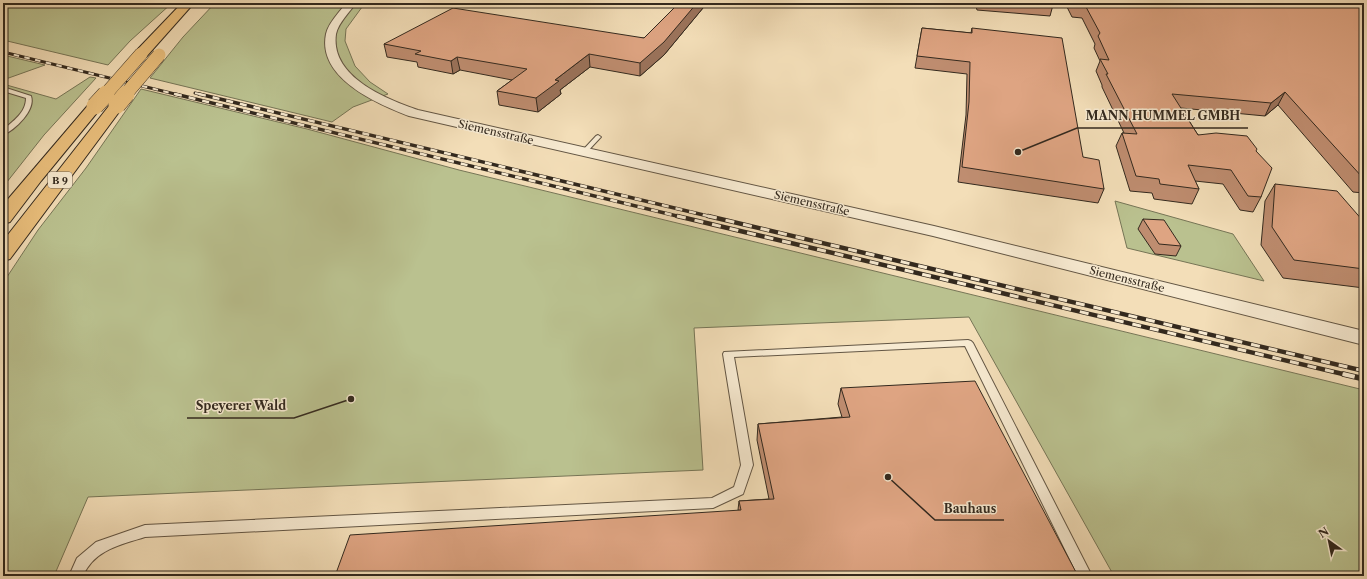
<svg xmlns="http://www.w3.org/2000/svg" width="1367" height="579" font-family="'Libre Caslon Text',serif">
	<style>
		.green { fill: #bac18f; stroke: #767556 }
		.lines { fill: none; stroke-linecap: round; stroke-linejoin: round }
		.lane-casing { stroke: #635644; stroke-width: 2 }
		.street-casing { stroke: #635644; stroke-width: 2 }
		.highway-casing { stroke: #33291e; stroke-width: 2 }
		.lane { fill: #f7ead1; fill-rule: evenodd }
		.street { fill: #f7ead1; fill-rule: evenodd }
		.highway { fill: #eabf7c; fill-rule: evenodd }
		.rail-far3-casing { stroke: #33291e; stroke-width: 3 }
		.rail-far2-casing { stroke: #33291e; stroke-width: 3.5 }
		.rail-far1-casing { stroke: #33291e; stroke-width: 4.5 }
		.rail-casing { stroke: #33291e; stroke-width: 5.5 }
		.rail-far3 { stroke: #f7ead1; stroke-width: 2; stroke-dasharray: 5.5; stroke-linecap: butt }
		.rail-far2 { stroke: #f7ead1; stroke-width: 2.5; stroke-dasharray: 7; stroke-linecap: butt }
		.rail-far1 { stroke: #f7ead1; stroke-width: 3; stroke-dasharray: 9; stroke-linecap: butt }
		.rail { stroke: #f7ead1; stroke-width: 4; stroke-dasharray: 12; stroke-linecap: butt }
		.highway-bridge-far1-casing { stroke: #33291e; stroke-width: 14; stroke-linecap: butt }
		.highway-bridge-casing { stroke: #33291e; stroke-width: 18; stroke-linecap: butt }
		.highway-bridge-far1 { stroke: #eabf7c; stroke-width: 13 }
		.highway-bridge { stroke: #eabf7c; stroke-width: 17 }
		.wall { fill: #bf8d70; stroke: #33291e }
		.shaded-wall { fill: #9b735b; stroke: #33291e }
		.building { fill: #dea482; stroke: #33291e }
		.labels { text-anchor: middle; stroke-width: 3; stroke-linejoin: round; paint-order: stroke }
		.shield { fill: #f7ead1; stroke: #6e6354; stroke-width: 1 }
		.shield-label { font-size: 10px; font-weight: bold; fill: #33291e }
		.street-label { font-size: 11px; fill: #33291e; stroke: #f7ead1 }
		.leader { fill: none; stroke: #33291e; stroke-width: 1.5 }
		.callout-dot { fill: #33291e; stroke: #f7ead1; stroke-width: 1.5 }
		.callout-label { font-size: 12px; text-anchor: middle; font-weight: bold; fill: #33291e; stroke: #f7ead1; stroke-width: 3; stroke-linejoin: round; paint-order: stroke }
	</style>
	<rect width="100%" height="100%" fill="#f3deb8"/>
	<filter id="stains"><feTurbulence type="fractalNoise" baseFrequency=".005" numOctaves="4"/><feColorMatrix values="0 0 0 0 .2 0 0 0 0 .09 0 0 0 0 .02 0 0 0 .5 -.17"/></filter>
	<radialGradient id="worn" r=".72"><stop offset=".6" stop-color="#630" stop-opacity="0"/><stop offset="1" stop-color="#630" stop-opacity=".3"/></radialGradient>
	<g class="green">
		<polygon points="3,3 172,3 130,41 108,65 3,40"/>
		<polygon points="215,3 365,3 346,29 345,41 355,66 370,82 388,94 353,107 332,122 150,78 183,37"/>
		<polygon points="3,55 45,65 3,80"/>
		<polygon points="90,77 96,78 44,135 3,187 3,84 56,99"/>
		<polygon points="141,89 307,129 459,170 1364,390 1364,576 1114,576 969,317 694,328 703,470 88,497 54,576 3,576 3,283 38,230 86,168"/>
		<polygon points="1115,201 1233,234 1264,281 1127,248"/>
	</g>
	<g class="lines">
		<defs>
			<g id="lane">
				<path d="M3,87l28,9c5,14 -16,34 -28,39v-5c10,-9 23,-17 23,-32l-23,-7z"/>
				<polygon points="598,135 601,137 600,138 586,153 582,153 582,151 596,136"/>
				<path d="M968,340l3,1 2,2 119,233h-14l-113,-230 -231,11 19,108 -10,29 -30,14 -568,29c-25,8 -51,13 -62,39h-14l8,-18 19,-16 49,-17 567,-27 22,-11 7,-22 -18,-111 1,-2z"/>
			</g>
			<path id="street" d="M346,3h10c-6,9 -18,20 -20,31 -6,43 50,65 82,76l516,116 430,105v14l-431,-109 -524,-120c-32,-12 -92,-38 -83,-82 2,-11 14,-22 20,-31z"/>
			<g id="highway">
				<polygon points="182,3 194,3 146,57 136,57 134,54 136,51"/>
				<polygon points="117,100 122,102 125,105 122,108 10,259 3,261 3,241 112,102"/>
				<polygon points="95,101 100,103 103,106 100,109 41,181 10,222 3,224 3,205 90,103"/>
			</g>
		</defs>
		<use href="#lane" class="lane-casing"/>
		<use href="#street" class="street-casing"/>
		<use href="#highway" class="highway-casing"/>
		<use href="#lane" class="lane"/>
		<use href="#street" class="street"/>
		<use href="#highway" class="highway"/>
		<defs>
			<g id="rail-far3">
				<polyline points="3,52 179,95"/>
				<polyline points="195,93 203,95"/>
			</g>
			<g id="rail-far2">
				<polyline points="175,94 681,217"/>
				<polyline points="199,94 712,217"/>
			</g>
			<g id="rail-far1">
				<polyline points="677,216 1347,375"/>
				<polyline points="708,216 1364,371"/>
			</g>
			<polyline id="rail" points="1343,374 1364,379"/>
		</defs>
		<use href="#rail-far3" class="rail-far3-casing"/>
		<use href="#rail-far2" class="rail-far2-casing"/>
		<use href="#rail-far1" class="rail-far1-casing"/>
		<use href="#rail" class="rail-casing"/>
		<use href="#rail-far3" class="rail-far3"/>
		<use href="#rail-far2" class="rail-far2"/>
		<use href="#rail-far1" class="rail-far1"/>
		<use href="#rail" class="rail"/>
		<defs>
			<g id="highway-bridge-far1">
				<polyline points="105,95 141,54"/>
				<polyline points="125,95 159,55"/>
			</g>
			<g id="highway-bridge">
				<polyline points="117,105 126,94"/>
				<polyline points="95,106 106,94"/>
			</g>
		</defs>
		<use href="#highway-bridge-far1" class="highway-bridge-far1-casing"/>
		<use href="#highway-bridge" class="highway-bridge-casing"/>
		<use href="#highway-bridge-far1" class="highway-bridge-far1"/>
		<use href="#highway-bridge" class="highway-bridge"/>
	</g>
	<g class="wall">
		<polygon points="975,3 1053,3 1053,5 1050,16 977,10"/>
		<polygon points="1065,3 1355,3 1364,9 1364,193 1353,192 1278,105 1265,116 1181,108 1198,135 1256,151 1261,197 1253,212 1240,210 1223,184 1195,181 1199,189 1192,204 1154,199 1152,193 1130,191 1116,146 1122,133 1124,133 1102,87 1102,85 1096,71 1100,61 1094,48 1095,44 1082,18 1072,17"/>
		<polygon points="703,8 664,55 640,76 590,67 560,90 561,94 538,112 499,105 497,91 512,80 460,70 453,74 418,67 417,62 387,57 384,44 644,38"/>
		<polygon points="922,28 971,33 972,28 1083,157 1104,189 1098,203 958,182 966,115 967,74 915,68"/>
		<polygon points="1275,184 1364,222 1364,288 1283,278 1261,245 1265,201"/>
		<polygon points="1143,219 1181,246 1176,256 1155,254 1138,229"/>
		<polygon points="841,388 1078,576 738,510 739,501 769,499 757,440 758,424 842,417 838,404"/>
	</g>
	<g class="shaded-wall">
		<polygon points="697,3 703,3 703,8 664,55 640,76 640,63"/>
		<polygon points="589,54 590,67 560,90 561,94 538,112 536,98 555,80"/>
		<polygon points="457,57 460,70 453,74 451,61"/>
		<polygon points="1285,92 1278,105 1265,116 1271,103"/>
	</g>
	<g class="building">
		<polygon points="679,3 697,3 664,42 640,63 589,54 555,80 559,81 536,98 497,91 527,69 457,57 451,61 415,54 421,51 384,44 453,8 644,38"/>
		<polygon points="1019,3 1053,3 1053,5"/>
		<polygon points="1074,3 1355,3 1364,9 1364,178 1363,178 1285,92 1271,103 1172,94 1198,135 1216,133 1247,136 1257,149 1256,151 1272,168 1261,197 1248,196 1231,170 1188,165 1199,189 1160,184 1159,179 1136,176 1122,133 1137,134 1106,74 1108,74 1100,59 1109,60 1098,36 1100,33 1086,7 1075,6"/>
		<polygon points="922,28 972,33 972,28 1062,38 1083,157 1099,160 1104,189 962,167 969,102 970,62 917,56"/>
		<polygon points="1275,184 1337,191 1364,222 1364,269 1294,260 1272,227"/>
		<polygon points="1143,219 1164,220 1181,246 1159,244"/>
		<polygon points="975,381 1078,576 335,576 350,535 741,510 739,501 774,499 758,424 850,417 841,388"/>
	</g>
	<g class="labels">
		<rect class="shield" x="48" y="172" width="24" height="16" rx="3"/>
		<g class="shield-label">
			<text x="60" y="184">B 9</text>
		</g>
		<g class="street-label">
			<text transform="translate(496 132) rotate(13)" y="4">Siemensstraße</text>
			<text transform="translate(812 203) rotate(13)" y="4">Siemensstraße</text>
			<text transform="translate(1127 279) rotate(14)" y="4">Siemensstraße</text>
		</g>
	</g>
	<path class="leader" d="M1018 152L1077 128H1248M351 399L294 418H187M888 477L935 520H1004"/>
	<g class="callout-dot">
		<circle cx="1018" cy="152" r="4"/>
		<circle cx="351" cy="399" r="4"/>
		<circle cx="888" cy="477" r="4"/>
	</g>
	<g class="callout-label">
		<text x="1163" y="120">MANN HUMMEL GMBH</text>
		<text x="241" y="410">Speyerer Wald</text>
		<text x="970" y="513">Bauhaus</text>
	</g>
	<rect width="1367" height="579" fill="none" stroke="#f3deb8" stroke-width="16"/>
	<rect x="4" y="4" width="1359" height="571" fill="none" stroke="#33291e" stroke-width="2"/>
	<rect x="8" y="8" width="1351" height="563" fill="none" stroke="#33291e"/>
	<g transform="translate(1329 541) rotate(327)" stroke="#f7ead1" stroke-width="3" paint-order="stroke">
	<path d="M0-3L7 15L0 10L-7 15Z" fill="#33291e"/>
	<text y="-6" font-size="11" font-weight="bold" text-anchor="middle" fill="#33291e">N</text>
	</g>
	<rect width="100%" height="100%" filter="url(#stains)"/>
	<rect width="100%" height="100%" fill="url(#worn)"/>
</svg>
